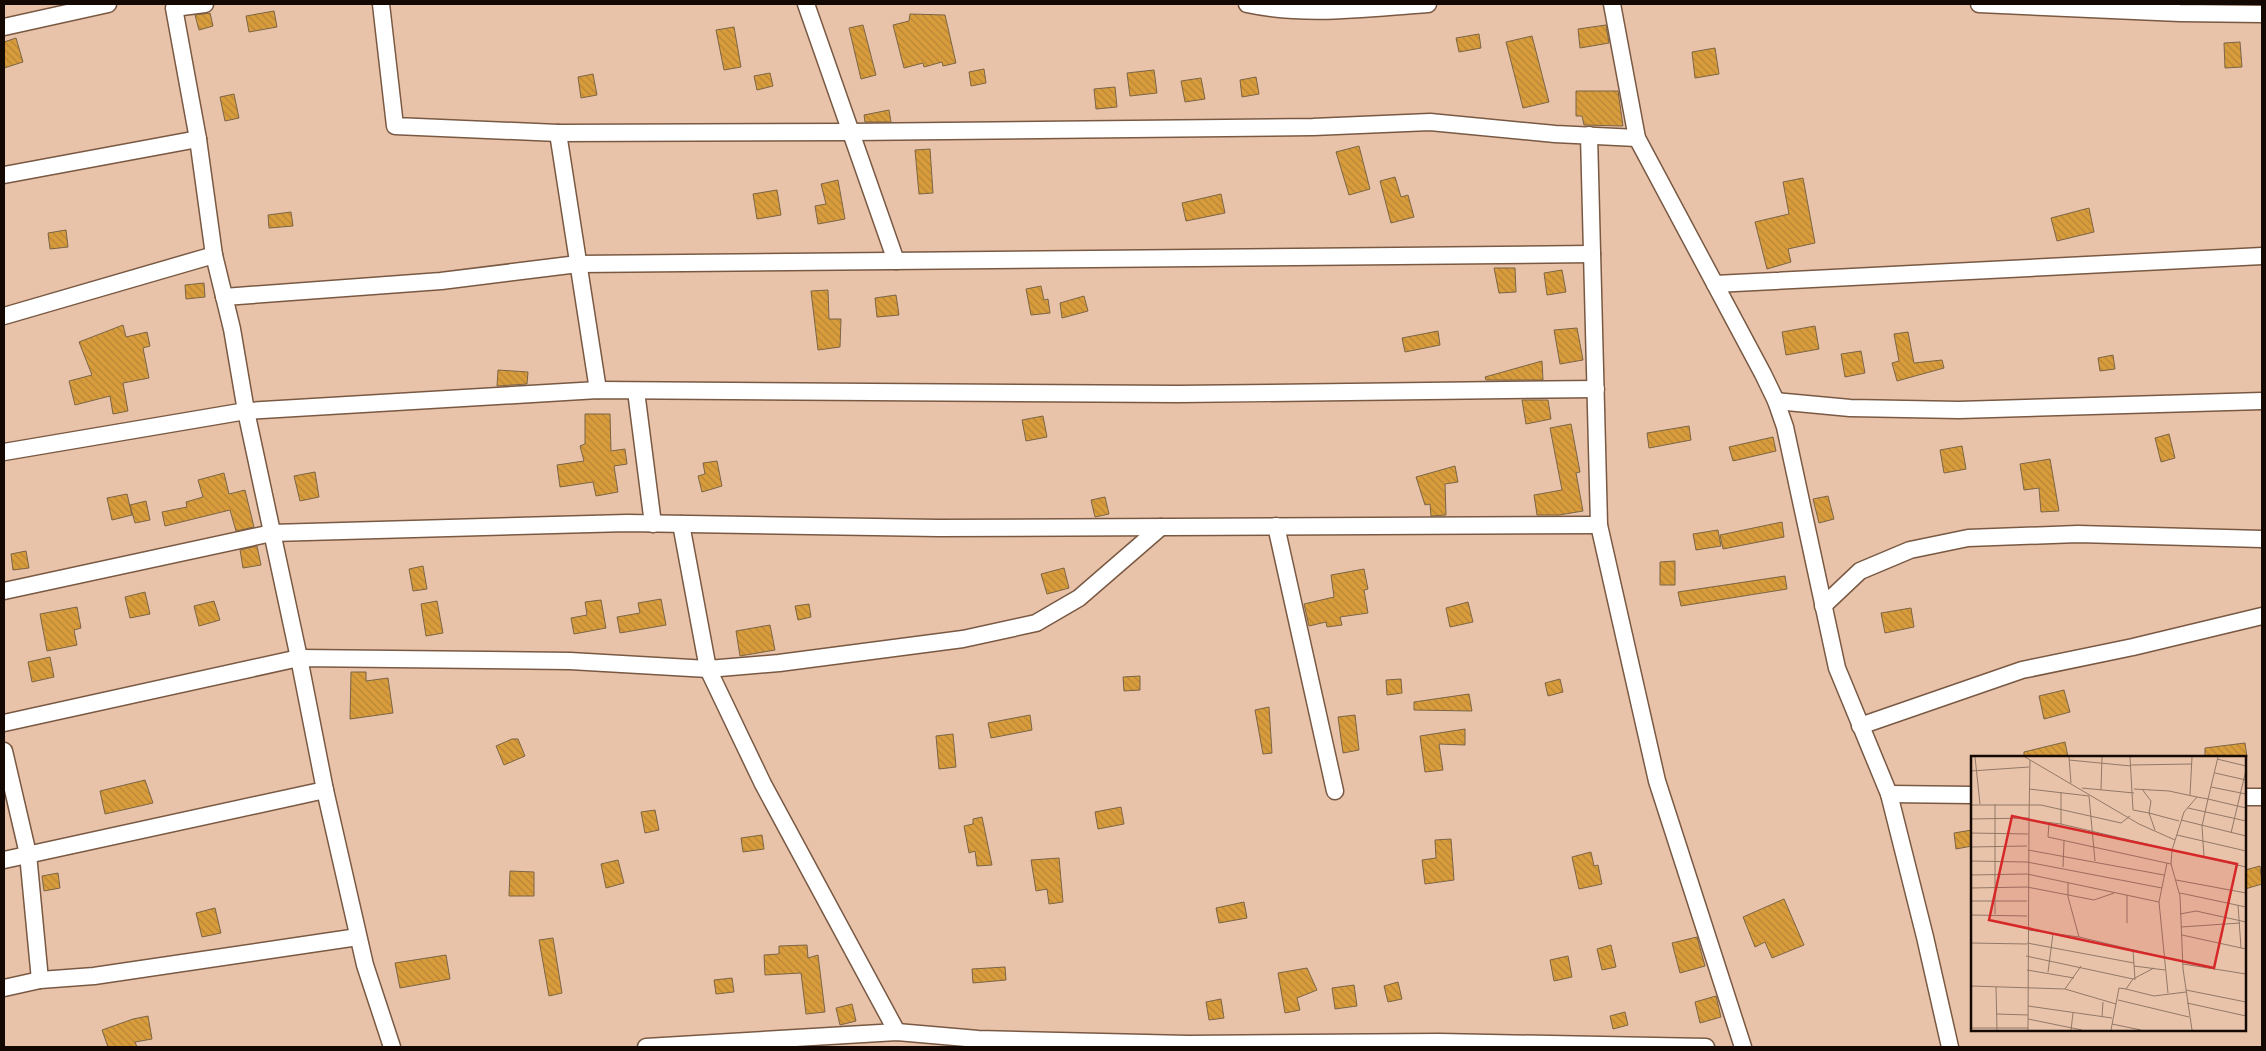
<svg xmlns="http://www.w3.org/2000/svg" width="2266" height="1051" font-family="'Golos Text',sans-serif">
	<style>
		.building { fill: url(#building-back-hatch); stroke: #7b6545 }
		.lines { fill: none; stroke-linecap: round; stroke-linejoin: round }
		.minor-casing { stroke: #795943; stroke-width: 19 }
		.minor { stroke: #fff; stroke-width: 16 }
		.inset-road { fill: none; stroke: #937867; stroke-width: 1 }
		.view { fill: #d62828; fill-opacity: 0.15; stroke: #d62828; stroke-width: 2.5 }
		.inset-edge { fill: none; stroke: #140802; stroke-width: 2.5 }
	</style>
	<defs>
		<pattern id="building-back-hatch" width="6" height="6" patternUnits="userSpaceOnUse" patternTransform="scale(1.25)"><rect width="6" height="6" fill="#d89c3d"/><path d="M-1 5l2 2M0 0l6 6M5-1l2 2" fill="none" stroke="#b88534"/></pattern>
	</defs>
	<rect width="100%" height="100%" fill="#e8c3aa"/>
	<g class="building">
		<polygon points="274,11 277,27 249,32 246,16"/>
		<polygon points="210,13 213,26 199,30 195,15"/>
		<polygon points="910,14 945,15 956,63 943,66 942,62 924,67 923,63 904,68 893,25 909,21"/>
		<polygon points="863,25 876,75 861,79 849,28"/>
		<polygon points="1606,25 1609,43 1580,48 1578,29"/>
		<polygon points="734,27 741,67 724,70 716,30"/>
		<polygon points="1479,34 1481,48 1459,52 1456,38"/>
		<polygon points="1532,36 1549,102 1523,108 1506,42"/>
		<polygon points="16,38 23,62 4,68 4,42"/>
		<polygon points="2240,42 2242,67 2225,68 2224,43"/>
		<polygon points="1715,48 1719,74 1695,78 1692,52"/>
		<polygon points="984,69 986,83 971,86 969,72"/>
		<polygon points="1154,70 1157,93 1130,96 1127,73"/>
		<polygon points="770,73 773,86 757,90 754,76"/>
		<polygon points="593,74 597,95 581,98 578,77"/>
		<polygon points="1256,77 1259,94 1242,97 1240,80"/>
		<polygon points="1201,78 1205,99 1185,102 1181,81"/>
		<polygon points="1115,87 1117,107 1096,109 1094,89"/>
		<polygon points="1576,91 1618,91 1623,126 1584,125 1582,116 1576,116"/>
		<polygon points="234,94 239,118 225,121 220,97"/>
		<polygon points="889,110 891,122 865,122 864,115"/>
		<polygon points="1359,146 1370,189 1349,195 1336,152"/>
		<polygon points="930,149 933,193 919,194 915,150"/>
		<polygon points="1395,177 1401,197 1408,195 1414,217 1391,223 1380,181"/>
		<polygon points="1803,178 1815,243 1788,249 1791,262 1767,269 1755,222 1789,214 1783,182"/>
		<polygon points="838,180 845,219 818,224 815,206 826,204 821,184"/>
		<polygon points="777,190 781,215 757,219 753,194"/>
		<polygon points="1221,194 1225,213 1186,221 1182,203"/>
		<polygon points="2089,208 2094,232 2057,241 2051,218"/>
		<polygon points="291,212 293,226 269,228 268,215"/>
		<polygon points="66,230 68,247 50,249 48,233"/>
		<polygon points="1494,268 1515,268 1516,292 1499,293"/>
		<polygon points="1562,270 1566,292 1547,295 1544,273"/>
		<polygon points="204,283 205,297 186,299 185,285"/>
		<polygon points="1041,286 1044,300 1048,299 1050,313 1031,315 1026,289"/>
		<polygon points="828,290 829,319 841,319 840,347 818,350 811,291"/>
		<polygon points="896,295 899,315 877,317 875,298"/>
		<polygon points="1084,296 1088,311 1062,318 1060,303"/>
		<polygon points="123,325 126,337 147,332 150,346 143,348 149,378 123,383 128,411 113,414 110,396 75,405 69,381 92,375 79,342"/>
		<polygon points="1815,326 1819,349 1786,355 1782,332"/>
		<polygon points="1577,328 1583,360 1560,364 1554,330"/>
		<polygon points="1438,331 1440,345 1405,352 1402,338"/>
		<polygon points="1908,332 1914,363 1942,360 1944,368 1897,381 1892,363 1899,361 1894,334"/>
		<polygon points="1861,351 1865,373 1845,377 1841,354"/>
		<polygon points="2113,355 2115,369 2100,371 2098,358"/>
		<polygon points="1542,361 1543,380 1486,380 1485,377"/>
		<polygon points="498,370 528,372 527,384 497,386"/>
		<polygon points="1522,400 1548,400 1551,419 1526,424"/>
		<polygon points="585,414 610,414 611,451 625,449 627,464 614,466 618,492 596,496 593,482 560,487 557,465 584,461 580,446 585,444"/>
		<polygon points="1043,416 1047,437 1026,441 1022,420"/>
		<polygon points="1571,424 1580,472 1576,473 1583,511 1559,515 1537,515 1534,495 1562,490 1550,428"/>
		<polygon points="1689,426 1691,440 1649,448 1647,433"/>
		<polygon points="2169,434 2175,458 2161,462 2155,438"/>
		<polygon points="1773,437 1776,451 1733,461 1729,447"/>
		<polygon points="1962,446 1966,469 1944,473 1940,450"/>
		<polygon points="2050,459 2059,511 2041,512 2039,488 2024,490 2020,464"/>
		<polygon points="717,461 722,486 702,492 698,476 705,474 703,463"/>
		<polygon points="1455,466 1458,482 1445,484 1446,515 1431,516 1430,504 1425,505 1416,477"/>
		<polygon points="315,472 319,497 300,501 294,476"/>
		<polygon points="224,473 229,494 245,490 254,527 236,531 230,510 165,526 162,512 187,507 186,502 203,497 198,480"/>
		<polygon points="127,494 132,515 112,520 107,498"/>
		<polygon points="1828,496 1834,519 1819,523 1813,499"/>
		<polygon points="1105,497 1109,514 1095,517 1091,500"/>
		<polygon points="146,501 150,520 135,523 130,505"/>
		<polygon points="1782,522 1784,537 1723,549 1720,535"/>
		<polygon points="1718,530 1721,546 1696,550 1693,534"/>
		<polygon points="257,546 261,565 243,568 240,550"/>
		<polygon points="26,551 29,568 13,570 11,554"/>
		<polygon points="1675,561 1675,585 1660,585 1660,562"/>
		<polygon points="423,566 427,589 413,591 409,569"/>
		<polygon points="1064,568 1069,588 1047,594 1041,574"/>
		<polygon points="1364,569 1368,589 1364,590 1368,613 1340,617 1342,625 1327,627 1326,622 1309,626 1304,604 1334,597 1331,575"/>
		<polygon points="1785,576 1787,589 1681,606 1678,592"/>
		<polygon points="145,592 150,614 130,618 125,597"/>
		<polygon points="661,599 666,625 620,633 617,617 640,613 638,603"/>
		<polygon points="601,600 606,628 574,634 571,618 587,615 585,602"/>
		<polygon points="214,601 220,620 199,626 194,606"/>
		<polygon points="437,601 443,633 426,636 421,604"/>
		<polygon points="1468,602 1473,622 1450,627 1446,608"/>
		<polygon points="809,604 811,617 798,620 795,606"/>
		<polygon points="77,607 81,628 74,630 77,645 47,651 40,614"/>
		<polygon points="1911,608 1914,627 1885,633 1881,613"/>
		<polygon points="770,625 775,650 740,656 736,631"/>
		<polygon points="50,657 54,677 32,682 28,662"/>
		<polygon points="351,672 366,672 366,681 388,678 393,713 350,719"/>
		<polygon points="1140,676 1140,690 1124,691 1123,677"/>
		<polygon points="1401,679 1402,693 1387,695 1386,680"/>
		<polygon points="1560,679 1563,692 1548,696 1545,683"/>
		<polygon points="2064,690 2070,712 2044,719 2039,696"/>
		<polygon points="1469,694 1472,711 1414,710 1414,702"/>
		<polygon points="1269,707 1272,753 1263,754 1255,710"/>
		<polygon points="1030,715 1032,730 991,738 988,723"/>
		<polygon points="1355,715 1359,750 1343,753 1338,717"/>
		<polygon points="1465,729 1465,745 1439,744 1443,770 1425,772 1420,736"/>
		<polygon points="953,734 956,767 939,769 936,736"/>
		<polygon points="512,739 518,739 525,756 504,765 496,746"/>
		<polygon points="2065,742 2068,757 2024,757 2024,752"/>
		<polygon points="2245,743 2247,757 2205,757 2205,748"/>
		<polygon points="145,780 153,803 105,814 100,791"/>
		<polygon points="1121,807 1124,824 1098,829 1095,812"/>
		<polygon points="655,810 659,830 645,833 641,812"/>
		<polygon points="982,817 992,865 977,866 975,851 969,853 964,826 973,824 973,819"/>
		<polygon points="1972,830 1972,846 1956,849 1954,833"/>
		<polygon points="762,835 764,849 743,852 741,838"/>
		<polygon points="1451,839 1454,880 1425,884 1422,860 1436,858 1435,840"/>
		<polygon points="1591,852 1594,866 1598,865 1602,884 1579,889 1572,857"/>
		<polygon points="1059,858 1063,902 1049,904 1047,889 1036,891 1031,860"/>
		<polygon points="618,860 624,883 606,888 601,864"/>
		<polygon points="2260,866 2262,884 2245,889 2245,870"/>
		<polygon points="510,871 534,872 534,896 509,896"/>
		<polygon points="58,873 60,888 44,891 42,876"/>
		<polygon points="1784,899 1804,945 1772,958 1765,942 1755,947 1743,917"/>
		<polygon points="1244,902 1247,918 1219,923 1216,908"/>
		<polygon points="215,908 221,933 202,937 196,913"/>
		<polygon points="1697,937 1705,966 1680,973 1672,943"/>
		<polygon points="553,938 562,993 549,996 539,940"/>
		<polygon points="807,945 808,958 818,955 825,1012 806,1014 801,973 765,975 764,955 779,954 779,946"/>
		<polygon points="1611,945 1616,967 1602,970 1597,949"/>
		<polygon points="446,955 450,979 400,988 395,963"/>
		<polygon points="1568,956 1572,977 1554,981 1550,960"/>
		<polygon points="1005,967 1006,980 973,983 972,969"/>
		<polygon points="1307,968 1317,990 1297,998 1300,1010 1285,1013 1278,973"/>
		<polygon points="732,978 734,992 716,994 714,980"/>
		<polygon points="1398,982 1402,999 1388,1002 1384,986"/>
		<polygon points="1354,985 1357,1006 1335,1009 1332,988"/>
		<polygon points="1716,996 1721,1017 1700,1023 1695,1002"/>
		<polygon points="1221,999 1224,1018 1209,1020 1206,1002"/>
		<polygon points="852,1004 856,1021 840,1025 836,1008"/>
		<polygon points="1625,1012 1628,1025 1613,1029 1610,1016"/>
		<polygon points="148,1016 152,1039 135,1042 137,1047 108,1047 102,1030 133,1019"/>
	</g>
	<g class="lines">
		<defs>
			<g id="minor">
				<polyline points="205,4 174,8 198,139 214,255 232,329 246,411 299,658 325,790 365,965 392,1047"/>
				<polyline points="381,4 395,126 558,133 851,132 1313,127 1430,122 1555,134 1637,138"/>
				<polyline points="806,4 896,261"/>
				<path d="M1247,4c60,13 121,4 181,0"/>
				<polyline points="1612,4 1637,138 1763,374 1776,401 1785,427 1837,668 1889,794 1925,937 1950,1047"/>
				<polyline points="1979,4 2180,13 2262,14"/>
				<polyline points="4,27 108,4"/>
				<polyline points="558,133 598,390"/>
				<polyline points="1589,135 1599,525 1657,781 1743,1047"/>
				<polyline points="4,175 198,139"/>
				<polyline points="1715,284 2262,256"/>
				<polyline points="224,297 441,281 578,264 1592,254"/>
				<polyline points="4,316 214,255"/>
				<polyline points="636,391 653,524"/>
				<polyline points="1776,401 1850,408 1959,410 2262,401"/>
				<polyline points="4,452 246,411 598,390 1178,394 1596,389"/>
				<polyline points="681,524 708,669 763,784 897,1032"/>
				<polyline points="1276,526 1335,791"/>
				<polyline points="4,591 272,533 627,523 938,528 1599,525"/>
				<polyline points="1823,606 1860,571 1910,550 1968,538 2078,534 2262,539"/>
				<polyline points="4,723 299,658 570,661 708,669 779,663 963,639 1036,623 1079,598 1161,527"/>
				<polyline points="1860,726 2022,670 2133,647 2262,616"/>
				<polyline points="4,751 28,854 40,980"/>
				<polyline points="1889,794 1972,795"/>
				<polyline points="2245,797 2262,797"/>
				<polyline points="4,860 325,790"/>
				<polyline points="4,988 40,980 94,976 358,937"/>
				<polyline points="646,1047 897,1032 978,1039 1188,1044 1439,1042 1706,1047"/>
			</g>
		</defs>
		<use href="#minor" class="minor-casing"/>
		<use href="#minor" class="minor"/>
	</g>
	<g transform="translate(1971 756)">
		<rect width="275" height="275" fill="#e8c3aa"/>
		<path class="inset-road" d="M4,1l5,47M54,1l114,67 36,16M98,1l2,26M159,1l3,53 16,3 6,17M246,3l29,7M98,4l62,6M160,9l61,-1M0,15l58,-4M244,17l31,7M240,31l35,7M111,32l52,5M58,33l60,7M163,33l35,2 28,6M171,33l9,12 -2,12 30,8M130,34l1,-33M219,39l2,-38M118,40l6,65M24,48v110M0,49h70l80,18 9,-7M217,52l58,13M0,63l58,-1M58,64l1,-60M210,64l65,16M78,67l-1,14 123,27M90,68v-32M0,77l57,1M260,77l15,-63M206,79l69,16M0,91l56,-1M57,94l136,25M233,101l-2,-31 6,-27 38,9M0,105l56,1 135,26M196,107l-8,39 9,91M92,111l1,-26M0,119l56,-1 132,28M205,124l70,13M97,127v14l11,40M0,132l56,-1 67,13 20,-7M209,137l66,14M156,139v28M0,145h56M267,149l3,43M209,158l16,-3 50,11M0,159l56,1M210,171l59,-4M58,174l50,7 84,20M211,179l64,14M0,187l56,1M56,187l107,20M162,194l2,30M55,200l107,23M212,208l63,10M163,210l31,4M56,214l47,8M77,216l5,-38M0,230l94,3 16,-23M25,231l1,43M94,233l51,15M155,233l28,7 32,-4M215,234l60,12M147,244l71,17M216,247l59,13M57,250l84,12M26,258l31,1M131,261l1,-15M57,263l54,11M141,268l29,6M0,272h57M57,274l1,-210 32,4 111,26 12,-38 13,-15 11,2 10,-42M100,274l2,-17M140,274l8,-42 7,1 7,-10 21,-11M221,274l-9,-61 -3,-73 -9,-32 1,-14 74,17"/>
		<path class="view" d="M41,60l225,48 -23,104 -225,-48z"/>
		<rect width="275" height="275" class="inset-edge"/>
	</g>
	<rect width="2266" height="1051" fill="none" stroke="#140802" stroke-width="10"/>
</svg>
